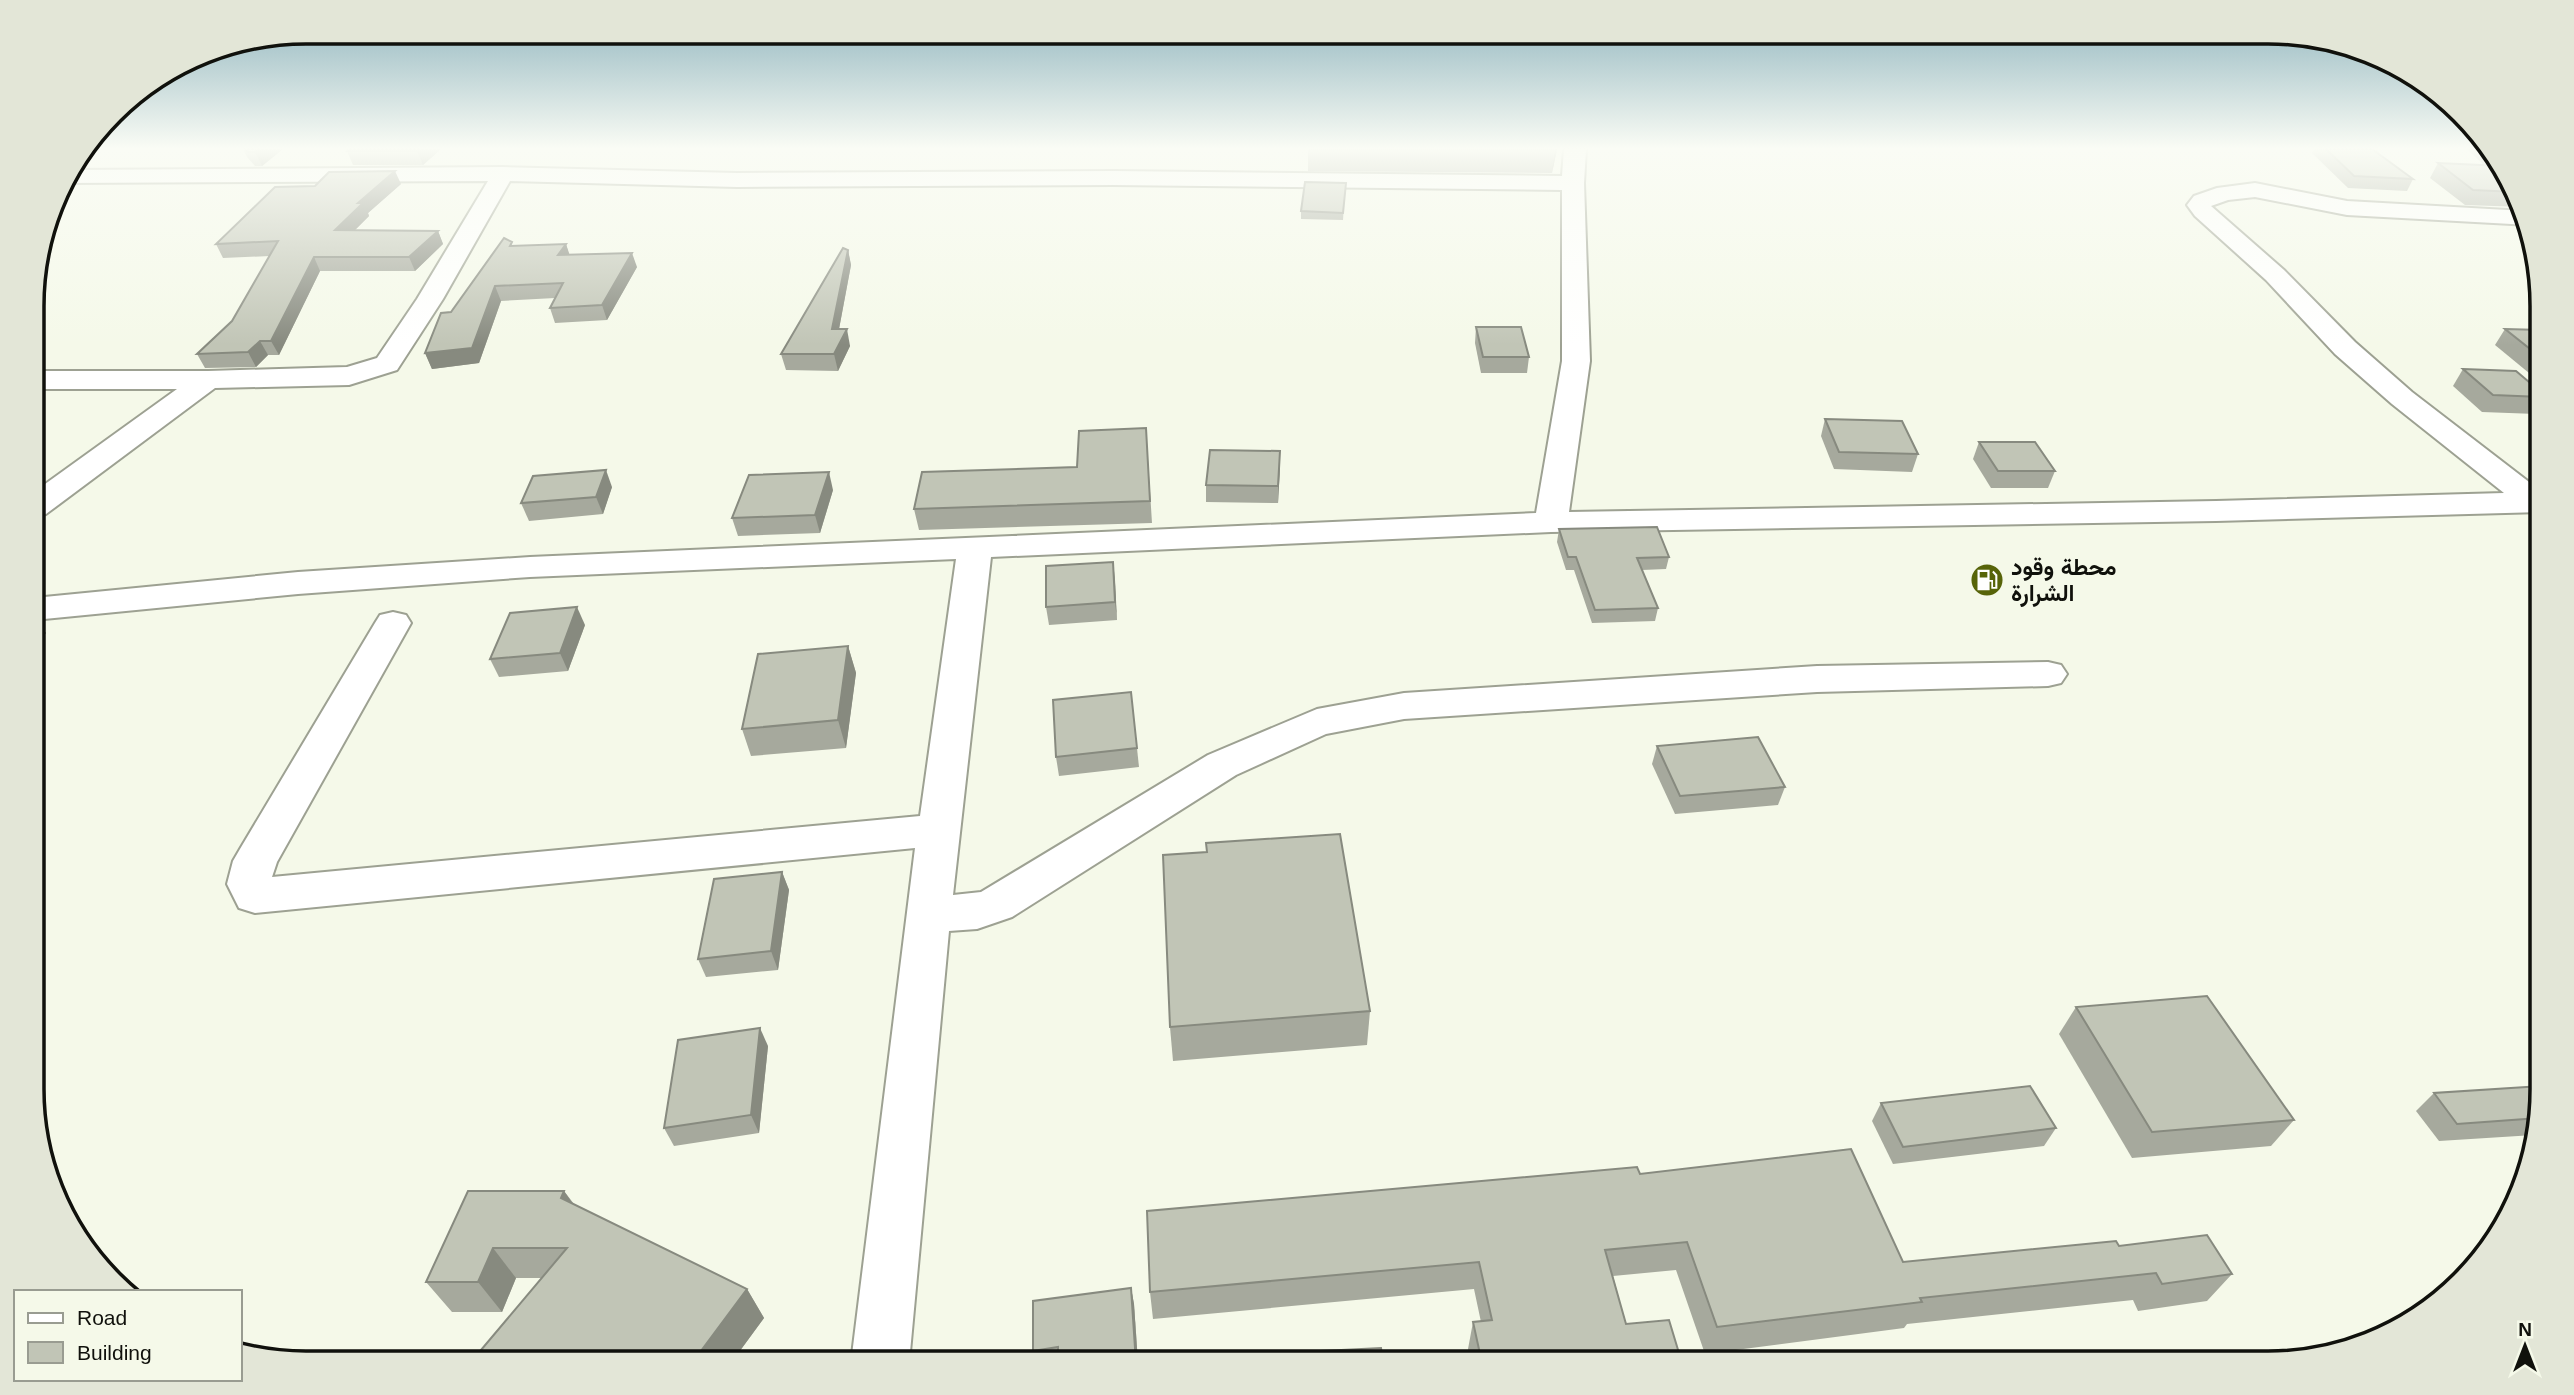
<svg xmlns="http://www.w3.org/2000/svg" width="2574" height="1395" font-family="Arial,Vazirmatn,sans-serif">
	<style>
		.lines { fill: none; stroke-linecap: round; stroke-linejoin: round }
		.minor-casing { stroke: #9da192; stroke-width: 4 }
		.minor { fill: #fff; fill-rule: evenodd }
		.wall { fill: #a6a99d }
		.shaded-wall { fill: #878a7f }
		.building { fill: #c1c5b6; stroke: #878a7f; stroke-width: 2 }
		.labels { text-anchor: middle; stroke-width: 6; stroke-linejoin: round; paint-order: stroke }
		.poi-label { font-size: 23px; font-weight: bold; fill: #10110c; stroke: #f5f9e9; text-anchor: start }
		.rim { fill: none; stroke: #10110c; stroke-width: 3.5 }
	</style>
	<rect width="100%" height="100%" fill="#f5f9e9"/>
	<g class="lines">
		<defs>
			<polygon id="minor" points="1564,149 1586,149 1584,183 1590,361 1569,512 2216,501 2504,493 2392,404 2335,354 2266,280 2195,216 2187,205 2194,196 2217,188 2255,183 2347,201 2525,211 2530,225 2347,215 2255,197 2228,200 2211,206 2284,270 2355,342 2412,392 2542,492 2542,512 2216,521 1551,532 991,557 953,895 981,892 1208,755 1317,709 1404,693 1817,666 2048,662 2061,665 2067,674 2061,683 2048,686 1817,692 1404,719 1326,734 1236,775 1012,917 977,929 949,931 909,1363 851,1363 915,848 255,913 239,908 227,884 233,861 240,849 375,623 380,615 393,612 406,615 411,623 277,862 272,877 920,816 956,559 530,577 298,594 34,620 34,598 298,572 530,557 1536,513 1562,361 1562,190 1113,185 737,187 510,181 443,299 397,370 349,385 215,388 46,514 34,517 34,492 177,389 34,389 34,371 208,371 347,367 377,358 417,299 488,181 61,183 70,170 503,167 737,173 1113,171 1562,176"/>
		</defs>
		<use href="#minor" class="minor-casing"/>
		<use href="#minor" class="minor"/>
	</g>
	<g class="wall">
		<polygon points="243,149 283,149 262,166 255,166 247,157"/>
		<polygon points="441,149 423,165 353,165 347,151"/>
		<polygon points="1308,149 1557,149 1552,173 1308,171"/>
		<polygon points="2314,149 2372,149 2413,179 2407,191 2348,188 2312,153"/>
		<polygon points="2467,149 2492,149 2497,153 2523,207 2465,205 2430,178 2438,163 2484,165"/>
		<polygon points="401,184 368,213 369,216 355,230 438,231 443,244 415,271 320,271 279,355 268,355 256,367 205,368 197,354 232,321 270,256 223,258 216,244 315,186"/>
		<polygon points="1345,190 1343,220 1301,219 1301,211"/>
		<polygon points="566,244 569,255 637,267 607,320 555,323 550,308 555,298 501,301 479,363 432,369 425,353 451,312 513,246"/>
		<polygon points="848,250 851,265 839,329 850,346 838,371 786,370 781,354"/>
		<polygon points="1476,327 1529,357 1527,373 1481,373 1475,343"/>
		<polygon points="2505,329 2542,330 2542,373 2529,373 2495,345"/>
		<polygon points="2463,369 2542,393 2542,405 2536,414 2482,412 2453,386"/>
		<polygon points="1825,419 1918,454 1912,472 1834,469 1821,436"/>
		<polygon points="1146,428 1152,523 919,530 914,509 1077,467"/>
		<polygon points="1979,442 2055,471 2048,488 1991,488 1973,459"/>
		<polygon points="1280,451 1278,503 1206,502 1206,485"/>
		<polygon points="612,487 603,514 529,521 521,503"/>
		<polygon points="833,490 820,533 738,536 732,518"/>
		<polygon points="1559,529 1669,557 1666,569 1642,570 1658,608 1655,621 1592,623 1574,570 1566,570 1557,542"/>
		<polygon points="1113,562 1117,620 1049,625 1046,607"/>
		<polygon points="585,625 568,671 499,677 490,659"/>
		<polygon points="848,646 856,673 846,748 751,756 742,729"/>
		<polygon points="1131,692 1139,767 1059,776 1056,757"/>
		<polygon points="1657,746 1785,787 1778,805 1675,814 1652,764"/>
		<polygon points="782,872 789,890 778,970 706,977 698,959"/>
		<polygon points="2076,1007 2294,1120 2271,1146 2132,1158 2059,1034"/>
		<polygon points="1370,1011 1367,1045 1173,1061 1170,1027"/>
		<polygon points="768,1046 759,1133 674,1146 664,1128"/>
		<polygon points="2434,1093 2542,1107 2534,1135 2439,1141 2416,1111"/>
		<polygon points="1881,1103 2056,1128 2044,1146 1893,1164 1872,1121"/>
		<polygon points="1640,1174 1903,1262 2119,1246 2232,1274 2207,1301 2138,1311 2133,1300 1907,1324 1904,1328 1705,1354 1676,1270 1613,1276 1626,1324 1682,1363 1471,1363 1468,1349 1473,1322 1481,1322 1474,1289 1153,1319 1150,1292"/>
		<polygon points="564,1191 574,1204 747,1289 764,1318 731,1363 470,1363 542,1278 516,1278 502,1312 452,1312 426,1282"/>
		<polygon points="1131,1288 1134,1304 1138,1363 1037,1363 1033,1351"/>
	</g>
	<g class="shaded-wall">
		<polygon points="258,149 283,149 262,166 255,152"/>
		<polygon points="419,149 441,149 423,165 417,151"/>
		<polygon points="1555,149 1557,149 1552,173"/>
		<polygon points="395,171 401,184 368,213 369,216 341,244 335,230 358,203"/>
		<polygon points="438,231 443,244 415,271 409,257"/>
		<polygon points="566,244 571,259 558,255"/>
		<polygon points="848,250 851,265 836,345 832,329"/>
		<polygon points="632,253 637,267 607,320 602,305"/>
		<polygon points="314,257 320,271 279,355 271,341"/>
		<polygon points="495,286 501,301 479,363 432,369 425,353"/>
		<polygon points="847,329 850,346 838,371 834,354"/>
		<polygon points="260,341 268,355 256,367 248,352"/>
		<polygon points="1280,451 1280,468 1278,503 1278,486"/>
		<polygon points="606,470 612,487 603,514 596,497"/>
		<polygon points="829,472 833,490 820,533 815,515"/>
		<polygon points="1113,562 1115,580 1117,620 1115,602"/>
		<polygon points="577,607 585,625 568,671 560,653"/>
		<polygon points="34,617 46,633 34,650"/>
		<polygon points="848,646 856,673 846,748 838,720"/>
		<polygon points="782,872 789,890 778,970 771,951"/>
		<polygon points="760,1028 768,1046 759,1133 751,1115"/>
		<polygon points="564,1191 585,1221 561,1198"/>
		<polygon points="493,1248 516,1278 502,1312 478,1282"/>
		<polygon points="1131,1288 1134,1304 1138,1363 1136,1363"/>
		<polygon points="747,1289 764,1318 731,1363 692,1363"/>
		<polygon points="269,1349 282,1360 265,1358"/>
	</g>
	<g class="building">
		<polygon points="246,149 258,149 255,152 248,152"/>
		<polygon points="348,149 419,149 417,151 347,151"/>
		<polygon points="2326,149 2372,149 2413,179 2354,176"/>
		<polygon points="2438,163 2503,166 2516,192 2473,190"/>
		<polygon points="395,171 358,203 363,203 335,230 438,231 409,257 314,257 271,341 260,341 248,352 197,354 232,321 278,241 216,244 275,187 315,186 329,172"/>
		<polygon points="1305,182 1346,183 1343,213 1301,211"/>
		<polygon points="504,238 512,242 510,246 566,244 558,255 632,253 602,305 550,308 563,283 495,286 472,348 425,353 441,313 451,312"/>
		<polygon points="843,248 848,250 832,329 847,329 834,354 781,354"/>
		<polygon points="1476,327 1521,327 1529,357 1483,357"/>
		<polygon points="2505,329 2542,330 2542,357 2539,356"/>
		<polygon points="2463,369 2516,371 2542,393 2542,397 2493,395"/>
		<polygon points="1825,419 1902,421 1918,454 1839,452"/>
		<polygon points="1146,428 1150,501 914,509 922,472 1077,467 1079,431"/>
		<polygon points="1979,442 2035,442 2055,471 1998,471"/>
		<polygon points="1210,450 1280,451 1278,486 1206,485"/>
		<polygon points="606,470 596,497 521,503 533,476"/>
		<polygon points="829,472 815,515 732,518 749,475"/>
		<polygon points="1657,527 1669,557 1637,558 1658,608 1595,610 1576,557 1568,557 1559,529"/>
		<polygon points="1113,562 1115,602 1046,607 1046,566"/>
		<polygon points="577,607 560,653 490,659 510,613"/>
		<polygon points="848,646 838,720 742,729 758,654"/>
		<polygon points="1131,692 1137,748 1056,757 1053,700"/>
		<polygon points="1758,737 1785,787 1680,796 1657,746"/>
		<polygon points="1340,834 1370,1011 1170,1027 1163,855 1207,852 1206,843"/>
		<polygon points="782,872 771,951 698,959 714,879"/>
		<polygon points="2207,996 2294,1120 2152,1132 2076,1007"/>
		<polygon points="760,1028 751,1115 664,1128 678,1040"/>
		<polygon points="2030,1086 2056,1128 1903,1147 1881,1103"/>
		<polygon points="2542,1086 2542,1107 2539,1118 2457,1124 2434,1093"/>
		<polygon points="1851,1149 1903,1262 2116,1241 2119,1246 2207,1235 2232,1274 2162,1284 2156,1273 1920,1298 1922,1302 1717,1327 1687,1242 1605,1250 1626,1324 1669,1320 1682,1363 1482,1363 1473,1322 1492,1320 1479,1262 1150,1292 1147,1211 1637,1167 1640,1174"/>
		<polygon points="468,1191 564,1191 561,1198 747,1289 692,1363 470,1363 567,1248 493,1248 478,1282 426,1282"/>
		<polygon points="1131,1288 1136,1363 1058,1363 1058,1347 1033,1351 1033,1301"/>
		<polygon points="1381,1348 1383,1363 1216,1363 1216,1356"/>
		<polygon points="269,1349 265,1358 240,1355 240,1351"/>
	</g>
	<linearGradient id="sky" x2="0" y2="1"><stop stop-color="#8cb2bc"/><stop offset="0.43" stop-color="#fafcf5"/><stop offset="1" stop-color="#fafcf5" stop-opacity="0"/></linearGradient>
	<rect width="2574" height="345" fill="url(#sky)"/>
	<defs>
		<symbol id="fuel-disc" viewBox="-11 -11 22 22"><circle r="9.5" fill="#576409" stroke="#f5f9e9"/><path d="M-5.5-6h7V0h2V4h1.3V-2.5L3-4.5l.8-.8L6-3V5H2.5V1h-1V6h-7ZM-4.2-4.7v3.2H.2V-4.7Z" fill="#fff"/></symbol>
	</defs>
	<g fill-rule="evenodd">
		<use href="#fuel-disc" x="1968" y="561" width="38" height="38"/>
	</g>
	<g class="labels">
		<g class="poi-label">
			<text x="2011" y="575">محطة وقود<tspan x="2011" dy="26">الشرارة</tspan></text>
		</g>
	</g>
	<path d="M0 0H2574V1395H0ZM306 44H2268A262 262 0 0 1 2530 306V1089A262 262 0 0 1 2268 1351H306A262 262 0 0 1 44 1089V306A262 262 0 0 1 306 44Z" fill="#e3e6d7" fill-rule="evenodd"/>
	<path class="rim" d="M306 44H2268A262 262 0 0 1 2530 306V1089A262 262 0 0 1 2268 1351H306A262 262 0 0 1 44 1089V306A262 262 0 0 1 306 44Z"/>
	<rect x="14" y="1290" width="228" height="91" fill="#f5f9e9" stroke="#999c91" stroke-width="2"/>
	<rect x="28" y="1313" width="35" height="10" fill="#ffffff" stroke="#999c91" stroke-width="2"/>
	<text x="77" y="1325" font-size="21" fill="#10110c">Road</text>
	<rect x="28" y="1342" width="35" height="21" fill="#c1c5b6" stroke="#999c91" stroke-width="2"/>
	<text x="77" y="1360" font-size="21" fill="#10110c">Building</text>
	<g transform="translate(2525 1346)" stroke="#f5f9e9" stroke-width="5" paint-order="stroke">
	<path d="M0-5L12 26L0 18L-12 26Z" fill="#10110c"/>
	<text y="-10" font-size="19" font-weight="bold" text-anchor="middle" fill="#10110c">N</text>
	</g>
</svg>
